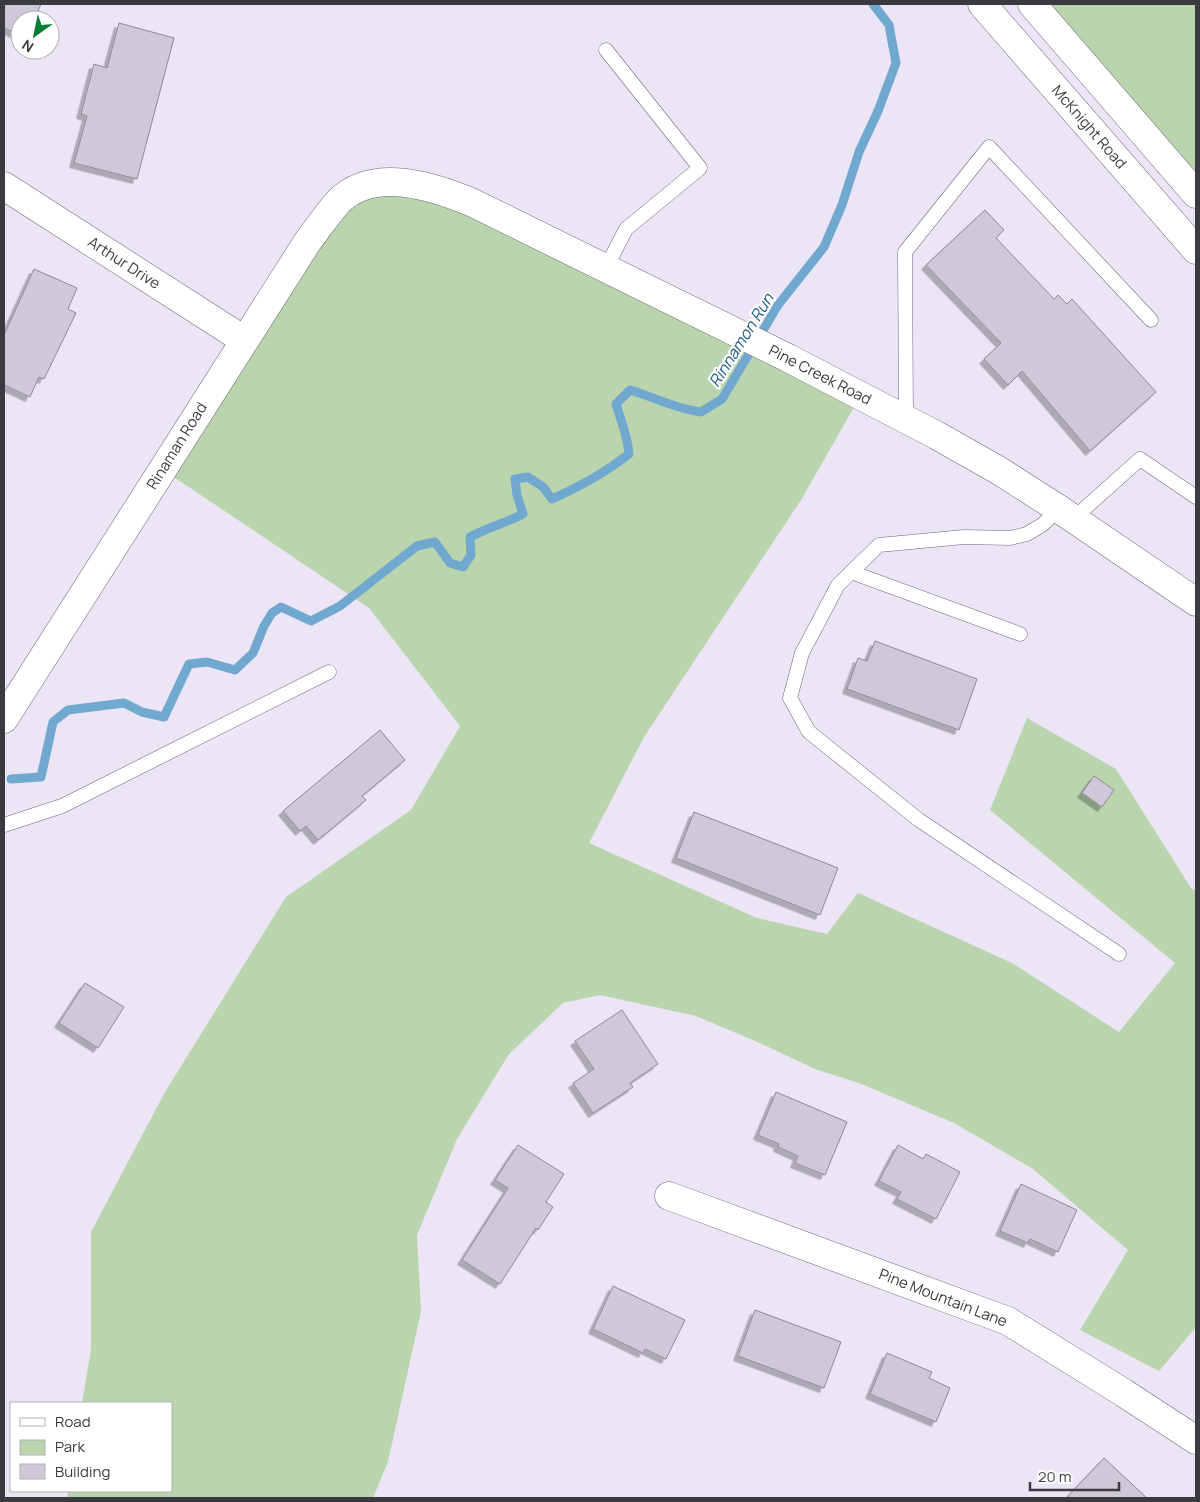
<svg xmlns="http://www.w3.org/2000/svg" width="1200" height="1502" font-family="Manrope,sans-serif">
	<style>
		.green { fill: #bad5ae }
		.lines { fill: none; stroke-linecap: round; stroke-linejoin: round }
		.stream { stroke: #70a8d0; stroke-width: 9 }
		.building { fill: #cec8d9; stroke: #8e8898; filter: url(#shadow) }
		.service-casing { stroke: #6c6776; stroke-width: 15 }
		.minor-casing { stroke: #6c6776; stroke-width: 29 }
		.tertiary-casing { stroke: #6c6776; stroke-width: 29 }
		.trunk-casing { stroke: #6c6776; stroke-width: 29 }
		.service { stroke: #fff; stroke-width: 14 }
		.minor { stroke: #fff; stroke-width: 28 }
		.tertiary { stroke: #fff; stroke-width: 28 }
		.trunk { stroke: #fff; stroke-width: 28 }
		.labels { text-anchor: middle; stroke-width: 4.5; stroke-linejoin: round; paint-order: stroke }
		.street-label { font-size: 15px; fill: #3c3a41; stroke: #fff }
		.water-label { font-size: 16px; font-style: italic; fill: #1c5b84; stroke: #fff }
	</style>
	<defs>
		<filter id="shadow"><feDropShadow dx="-4.5" dy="4.5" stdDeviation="0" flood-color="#0004"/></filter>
	</defs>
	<rect width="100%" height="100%" fill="#ebe5f6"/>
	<g class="green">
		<polygon points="1032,4 1196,4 1196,194"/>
		<polygon points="401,183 861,395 801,500 644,737 589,843 757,918 827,934 858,893 1012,963 1119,1032 1175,963 990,810 1027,718 1116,769 1191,888 1196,891 1196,1327 1159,1371 1080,1330 1128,1250 1033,1169 954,1123 859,1083 815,1069 762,1044 696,1016 600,995 563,1003 509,1054 457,1139 417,1235 421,1311 388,1462 373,1498 67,1498 68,1491 171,1491 171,1403 82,1403 91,1350 91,1232 165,1092 286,897 411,810 460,726 369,608 162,469 331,211"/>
	</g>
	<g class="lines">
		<path class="stream" d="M11,779l30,-2 12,-55 15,-12 56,-7 18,9 22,5 25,-53 18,-2 28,8 18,-17 11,-27 8,-13 9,-6 30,14 29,-15 77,-60 18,-4 15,21 13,4 8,-12 -1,-18c17,-9 35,-14 53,-23l-6,-19 -2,-16 13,-2 15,10 9,12c27,-12 54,-27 77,-45 -1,-17 -8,-33 -13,-50l14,-14c24,7 46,19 71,22l21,-13 56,-94 46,-58 18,-42 17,-53 19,-41 18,-48 -7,-38 -16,-21"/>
	</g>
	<g class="building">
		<polygon points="4,4 41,4 34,20 20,20 20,35 4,28"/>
		<polygon points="119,23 174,38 137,179 74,163 87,116 81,114 94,64 107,68"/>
		<polygon points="985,210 1004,230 996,238 1054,299 1058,295 1067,304 1072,299 1156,392 1090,451 1022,371 1008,385 984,359 1001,343 926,265"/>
		<polygon points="34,269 77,288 68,309 76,313 44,379 39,377 30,397 4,385 4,335"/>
		<polygon points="875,641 977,679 959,730 847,689 858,658 867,661"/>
		<polygon points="380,730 405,760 362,796 366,800 318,840 306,826 300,831 283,811"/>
		<polygon points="1094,776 1114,790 1102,807 1082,793"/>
		<polygon points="694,812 838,868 820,915 676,858"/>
		<polygon points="85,983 124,1007 98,1048 59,1023"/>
		<polygon points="622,1010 658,1064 630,1083 633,1087 593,1113 573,1083 594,1069 575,1041"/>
		<polygon points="776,1092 847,1122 825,1175 795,1163 798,1156 778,1147 779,1144 758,1135"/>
		<polygon points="518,1145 564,1174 546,1202 553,1207 538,1230 536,1228 500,1284 462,1260 508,1188 495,1180"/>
		<polygon points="898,1145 923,1159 926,1154 960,1172 936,1219 897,1199 901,1192 879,1181"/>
		<polygon points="1021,1184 1077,1210 1058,1252 1030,1239 1028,1243 1000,1231"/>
		<polygon points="613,1286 685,1320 666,1359 645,1349 643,1353 593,1329"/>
		<polygon points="755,1310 841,1342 824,1388 738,1356"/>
		<polygon points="887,1353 932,1372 929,1378 950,1388 936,1422 870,1394"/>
		<polygon points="1104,1458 1147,1498 1070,1498 1068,1496"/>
	</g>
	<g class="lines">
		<defs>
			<g id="service">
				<polyline points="606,268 626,229 700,168 606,50"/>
				<polyline points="906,419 905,252 989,147 1151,320"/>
				<polyline points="1059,509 1042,525 1027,534 1010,538 964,537 879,545 838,585 802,653 790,698 809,732 919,820 1119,954"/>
				<polyline points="1073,519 1140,459 1196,497"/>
				<polyline points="851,572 1020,634"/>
				<polyline points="4,825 62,806 329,672"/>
			</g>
			<g id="minor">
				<polyline points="4,186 244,340"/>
				<polyline points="669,1196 1008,1321 1124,1393 1196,1440"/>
			</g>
			<path id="tertiary" d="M4,719l304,-478c10,-13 20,-28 31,-40 35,-34 93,-15 132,1l317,156 148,77 62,35 61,39 137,93"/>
			<g id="trunk">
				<polyline points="982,4 1196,250"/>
				<polyline points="1032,4 1196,194"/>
			</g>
		</defs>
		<use href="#service" class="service-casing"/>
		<use href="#minor" class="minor-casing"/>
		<use href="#tertiary" class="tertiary-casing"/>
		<use href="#trunk" class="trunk-casing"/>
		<use href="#service" class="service"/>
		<use href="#minor" class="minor"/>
		<use href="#tertiary" class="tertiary"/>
		<use href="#trunk" class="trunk"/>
	</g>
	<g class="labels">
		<g class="street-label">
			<text transform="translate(1089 127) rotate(49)" y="5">McKnight Road</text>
			<text transform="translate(124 263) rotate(33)" y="5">Arthur Drive</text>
			<text transform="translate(820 375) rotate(27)" y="5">Pine Creek Road</text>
			<text transform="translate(177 446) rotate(-58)" y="5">Rinaman Road</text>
			<text transform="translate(943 1298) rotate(21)" y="5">Pine Mountain Lane</text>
		</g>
		<g class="water-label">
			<text transform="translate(741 340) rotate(-58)" y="6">Rinnamon Run</text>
		</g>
	</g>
	<rect width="1200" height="1502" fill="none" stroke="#3c3a41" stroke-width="10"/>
	<rect x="10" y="1402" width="162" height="90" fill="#ffffff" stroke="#b1b0b3"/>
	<rect x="20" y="1418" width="25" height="8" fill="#ffffff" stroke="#b1b0b3"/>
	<text x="55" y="1427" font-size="15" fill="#3c3a41">Road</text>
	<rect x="20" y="1440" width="25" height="15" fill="#bad5ae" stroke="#b1b0b3"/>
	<text x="55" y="1452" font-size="15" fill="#3c3a41">Park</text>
	<rect x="20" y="1464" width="25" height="15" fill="#cec8d9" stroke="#b1b0b3"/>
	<text x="55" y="1477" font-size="15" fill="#3c3a41">Building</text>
	<g transform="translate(35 35) rotate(213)"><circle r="24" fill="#ffffff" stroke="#b1b0b3"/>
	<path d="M0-4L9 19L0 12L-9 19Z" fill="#007d35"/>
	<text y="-8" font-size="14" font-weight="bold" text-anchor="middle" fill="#3c3a41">N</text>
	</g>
	<path d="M1030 1482v8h89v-8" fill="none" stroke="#3c3a41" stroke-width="2.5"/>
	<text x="1038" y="1482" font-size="15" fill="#3c3a41" stroke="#ffffff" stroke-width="4" paint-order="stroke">20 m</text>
</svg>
